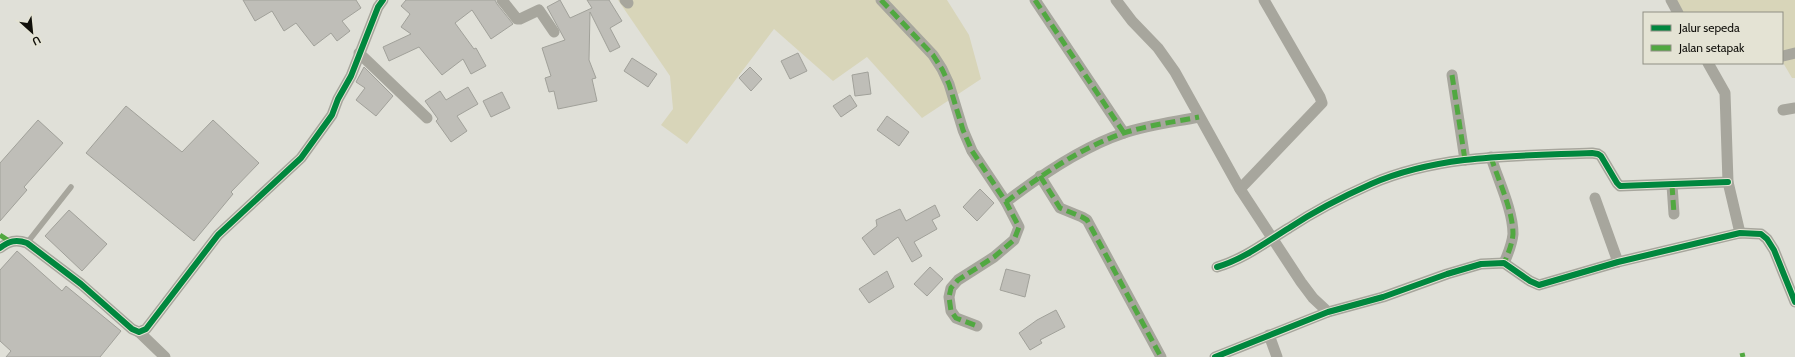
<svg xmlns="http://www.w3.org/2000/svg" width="1795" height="357" font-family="Cabin,sans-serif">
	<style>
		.green { fill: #d8d5b9 }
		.building { fill: #bfbeb8; stroke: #a1a19a }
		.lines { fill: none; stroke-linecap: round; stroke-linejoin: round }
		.service { stroke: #a7a69d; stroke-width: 5.5 }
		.minor { stroke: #a7a69d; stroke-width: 11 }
		.quiet { stroke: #51a841; stroke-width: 5; stroke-dasharray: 10 5; stroke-linecap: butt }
		.cycleway-casing { stroke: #e4e3d4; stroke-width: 8 }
		.cycleway { stroke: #00873e; stroke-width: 6 }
	</style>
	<rect width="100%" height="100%" fill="#e0e0d8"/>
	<g class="green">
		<polygon points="618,0 947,0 969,35 981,79 922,118 867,57 833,81 774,29 687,144 661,125 673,109 670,76"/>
		<polygon points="1667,0 1795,0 1795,78 1792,78 1782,61 1782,13 1672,13"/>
	</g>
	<g class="building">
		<polygon points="243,0 356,0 361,8 342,21 350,31 337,41 331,33 314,46 296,23 284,31 272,11 255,21"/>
		<polygon points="406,0 495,0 497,4 513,24 491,39 472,10 455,23 474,49 476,48 486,66 471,74 463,59 442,75 419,47 389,61 383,47 411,34 401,27 410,14 401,6"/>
		<polygon points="560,0 570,18 592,8 587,0 609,0 622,21 610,28 620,47 610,52 590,12 589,60 596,78 592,79 597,101 558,109 554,91 549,92 545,78 551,76 542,48 565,40 547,7"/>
		<polygon points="798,53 807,71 790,79 781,61"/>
		<polygon points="632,58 657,74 648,87 624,71"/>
		<polygon points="364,67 393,96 376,116 356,100 365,88 356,82"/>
		<polygon points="750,67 762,79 751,91 739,78"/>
		<polygon points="868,72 871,94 855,96 852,75"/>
		<polygon points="468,87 478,104 457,116 467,131 451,142 436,121 438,119 425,101 440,91 446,100"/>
		<polygon points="502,92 510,108 491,117 483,101"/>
		<polygon points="850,95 857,106 841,117 833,106"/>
		<polygon points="126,106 182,152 213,120 259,163 231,192 233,194 194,241 86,153"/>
		<polygon points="887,116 909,132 899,146 877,130"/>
		<polygon points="38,120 63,143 24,187 27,190 0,221 0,163"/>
		<polygon points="980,189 994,203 977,221 963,207"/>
		<polygon points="935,205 940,216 932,220 937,229 914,242 922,256 912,262 898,237 874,255 862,238 877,226 876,220 900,209 906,221"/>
		<polygon points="69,210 107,244 82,271 45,236"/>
		<polygon points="17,251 62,291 66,286 121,331 100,357 6,357 11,351 0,341 0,270"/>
		<polygon points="930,267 943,279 927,296 914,284"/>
		<polygon points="1006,269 1030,275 1025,297 1000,290"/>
		<polygon points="887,271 894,287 869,303 859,289"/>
		<polygon points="1056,310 1065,327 1040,340 1042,343 1030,350 1019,333 1037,320"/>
	</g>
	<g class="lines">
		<polyline class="service" points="27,243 71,187"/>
		<g class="minor">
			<polyline points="502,0 517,19 520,19 539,10 554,32"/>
			<polyline points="625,0 628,3"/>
			<polyline points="881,0 933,55 942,69 949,84 963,130 972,151 1006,202 1019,227 1014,240 994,257 958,280 951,288 949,297 951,311 956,318 977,326"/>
			<polyline points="1035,0 1124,133"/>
			<polyline points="1116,0 1132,21 1158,48 1175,72 1240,189 1301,282 1313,298 1328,312"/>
			<polyline points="1671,0 1678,13"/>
			<polyline points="359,53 427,118"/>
			<polyline points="1783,56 1795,53"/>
			<polyline points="1708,63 1725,93 1728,182 1740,233"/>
			<polyline points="1452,75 1465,160"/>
			<polyline points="1783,110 1795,108"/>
			<path d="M1491,157c7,23 22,53 22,77 -1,11 -5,20 -9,29"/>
			<polyline points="1040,176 1060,208 1082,217 1087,220 1161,357"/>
			<polyline points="1672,185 1674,214"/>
			<polyline points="1240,189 1322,103 1320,97 1264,0"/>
			<polyline points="1595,198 1618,262"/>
			<path d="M1006,202c35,-27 76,-55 118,-69 25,-8 50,-11 75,-16"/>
			<path d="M0,248c9,-7 16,-9 27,-5l54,41 51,45 7,3 7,-3 72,-94 83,-77 31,-43 6,-16 13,-23 27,-69 5,-7"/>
			<path d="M1217,267c27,-8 49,-25 72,-39 24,-16 55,-32 82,-44 69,-30 147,-28 221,-31l6,1 3,2 16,27 3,3 108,-4"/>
			<polyline points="139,332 165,357"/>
			<polyline points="1269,335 1277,357"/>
			<polyline points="1215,357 1328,312 1383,297 1447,274 1481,264 1504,263 1530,281 1539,285 1618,262 1740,233 1761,234 1767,239 1774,250 1795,302"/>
		</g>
		<g class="quiet">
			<polyline points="881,0 933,55 942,69 949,84 963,130 972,151 1006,202 1019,227 1014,240 994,257 958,280 951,288 949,297 951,311 956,318 977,326"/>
			<polyline points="1035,0 1124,133"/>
			<polyline points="1452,75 1465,160"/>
			<path d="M1491,157c7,23 22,53 22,77 -1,11 -5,20 -9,29"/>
			<polyline points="1040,176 1060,208 1082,217 1087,220 1161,357"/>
			<polyline points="1672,185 1674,214"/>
			<path d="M1006,202c35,-27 76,-55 118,-69 25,-8 50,-11 75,-16"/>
			<polyline points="0,235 9,241"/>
			<polyline points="1742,353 1743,357"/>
		</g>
		<defs>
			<g id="cycleway">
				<path d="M0,248c9,-7 16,-9 27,-5l54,41 51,45 7,3 7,-3 72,-94 83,-77 31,-43 6,-16 13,-23 27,-69 5,-7"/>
				<path d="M1217,267c27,-8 49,-25 72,-39 24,-16 55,-32 82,-44 69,-30 147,-28 221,-31l6,1 3,2 16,27 3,3 108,-4"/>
				<polyline points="1215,357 1328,312 1383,297 1447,274 1481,264 1504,263 1530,281 1539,285 1618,262 1740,233 1761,234 1767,239 1774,250 1795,302"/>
			</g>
		</defs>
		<use href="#cycleway" class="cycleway-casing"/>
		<use href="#cycleway" class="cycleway"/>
	</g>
	<rect x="1643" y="12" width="140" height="52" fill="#e4e3d4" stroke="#908f84"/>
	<rect x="1651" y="25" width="20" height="6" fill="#00873e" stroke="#908f84"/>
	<text x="1679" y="32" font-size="12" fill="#11100b">Jalur sepeda</text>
	<rect x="1651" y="45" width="20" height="6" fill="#51a841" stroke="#908f84"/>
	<text x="1679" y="52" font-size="12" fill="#11100b">Jalan setapak</text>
	<g transform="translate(32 32) rotate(153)" stroke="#e4e3d4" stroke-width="3" paint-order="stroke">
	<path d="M0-3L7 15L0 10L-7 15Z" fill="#11100b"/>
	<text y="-6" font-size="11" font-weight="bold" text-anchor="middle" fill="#11100b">U</text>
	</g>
</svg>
